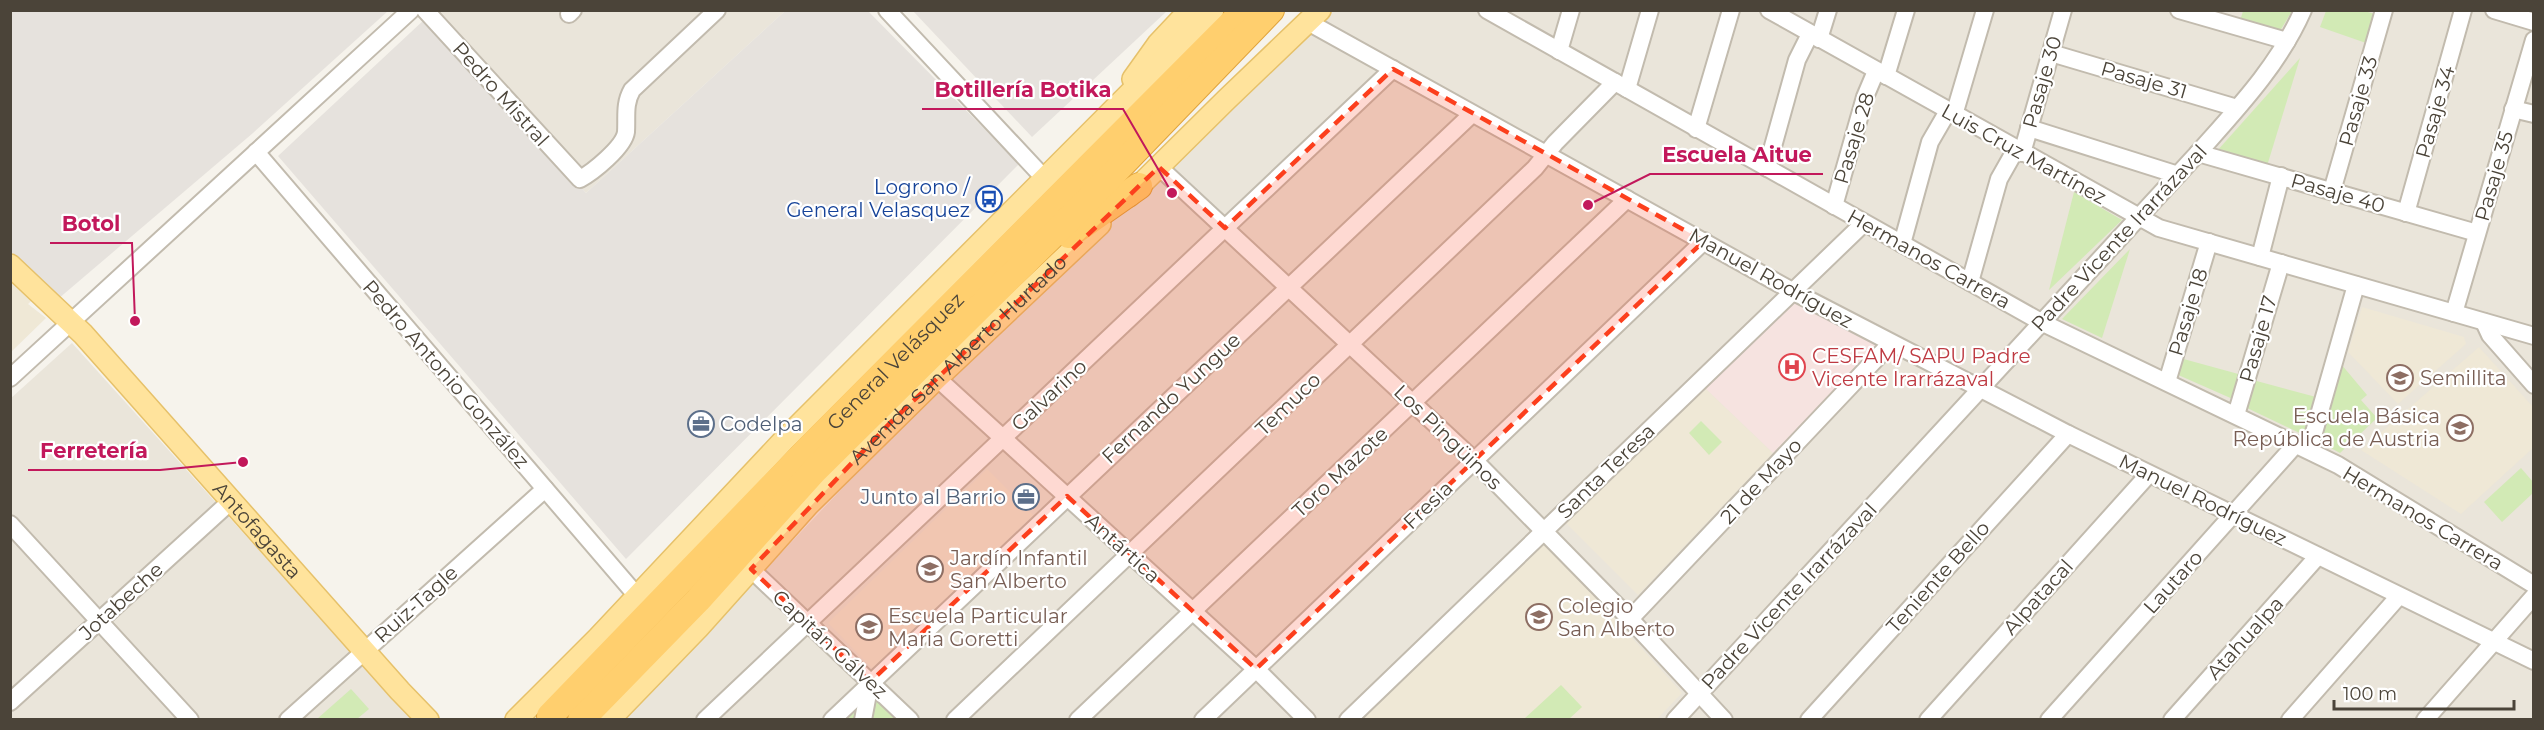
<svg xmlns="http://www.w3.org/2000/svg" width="2544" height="730" font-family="Montserrat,sans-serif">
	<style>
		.residential { fill: #eae5da }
		.industrial { fill: #e6e2dd }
		.education { fill: #efe8d6 }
		.medical { fill: #f6e3e0 }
		.green { fill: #d2eab5 }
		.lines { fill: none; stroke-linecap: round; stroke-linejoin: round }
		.minor-casing { stroke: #c2bbae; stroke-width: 20 }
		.major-casing { stroke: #e6c16a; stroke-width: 24 }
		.highway-casing { stroke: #e0a43c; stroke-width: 28 }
		.minor { stroke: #fff; stroke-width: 16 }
		.major { stroke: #ffe39c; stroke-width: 21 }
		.highway { stroke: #ffcf6e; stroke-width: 26 }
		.marked { fill: #fc3f1d; fill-opacity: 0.2; stroke: #fc3f1d; stroke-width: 4.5; stroke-dasharray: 12 8; stroke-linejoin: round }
		.labels { text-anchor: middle; stroke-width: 4.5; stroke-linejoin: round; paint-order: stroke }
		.street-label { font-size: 20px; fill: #4b4439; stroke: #fff }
		.transit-label { font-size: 20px; fill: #164399; stroke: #fff; text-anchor: end }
		.health-label { font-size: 20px; fill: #be3a42; stroke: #fff; text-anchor: start }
		.education-label { font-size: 20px; fill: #785e54; stroke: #fff; text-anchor: start }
		.service-label { font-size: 20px; fill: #4e5e75; stroke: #fff; text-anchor: start }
		.leader { fill: none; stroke: #c2185b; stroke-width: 2 }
		.callout-dot { fill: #c2185b; stroke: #fff; stroke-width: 2 }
		.callout-label { font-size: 21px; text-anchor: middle; font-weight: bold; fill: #c2185b; stroke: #fff; stroke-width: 4.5; stroke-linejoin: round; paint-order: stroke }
	</style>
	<rect width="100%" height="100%" fill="#f6f3ec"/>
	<g class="residential">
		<polygon points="435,10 785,11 586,193 425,19"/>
		<polygon points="2477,10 2533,25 2533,719 621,720 667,674 953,371 1162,174 1325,11"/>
		<polygon points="72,343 411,719 11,719 10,399"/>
	</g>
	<g class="industrial">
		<polygon points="867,10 1019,164 626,559 278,156 425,19 586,193 785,11"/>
		<polygon points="10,11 388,11 253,133 58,299 11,254"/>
		<polygon points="913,11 1167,11 1032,137"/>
	</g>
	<g class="education">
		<polygon points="11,278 34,298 28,304 46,318 11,352"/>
		<polygon points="2362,307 2464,337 2466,344 2398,404 2348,352"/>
		<polygon points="2479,347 2533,407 2533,448 2461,514 2361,450"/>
		<polygon points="1704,387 1773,453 1638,595 1563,520"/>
		<polygon points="987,469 1033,515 874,670 828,623"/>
		<polygon points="1544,541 1682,693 1657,719 1359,720"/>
	</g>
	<polygon class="medical" points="1793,299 1880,347 1773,453 1704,387"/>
	<g class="green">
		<polygon points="2243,11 2292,11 2280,31 2240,21"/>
		<polygon points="2326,11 2364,11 2375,14 2366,43 2320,27"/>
		<polygon points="2300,58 2267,166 2217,151"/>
		<polygon points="2074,192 2122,220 2049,290"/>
		<polygon points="2130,249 2102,338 2062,319"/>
		<polygon points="2180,358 2242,375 2235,400 2176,374"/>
		<polygon points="2341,364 2367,395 2361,400 2377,418 2340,453 2316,440"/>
		<polygon points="2253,380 2316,397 2306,436 2245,407"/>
		<polygon points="1701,421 1722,442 1709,455 1689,433"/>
		<polygon points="2521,468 2533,482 2533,493 2502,522 2484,502"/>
		<polygon points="1561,685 1582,707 1569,719 1524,719"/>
		<polygon points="351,689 369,709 357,719 317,719"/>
		<polygon points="875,699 881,700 901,720 842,720"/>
	</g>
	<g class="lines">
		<defs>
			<g id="minor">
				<path d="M425,10l155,169c13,-7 44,-32 46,-47 1,-15 -2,-28 6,-42l85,-80"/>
				<polyline points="887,10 1045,179"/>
				<polyline points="1487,10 2041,322 2338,465 2534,585"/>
				<polyline points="1769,10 2159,228 2534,336"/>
				<polyline points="2179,10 2287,41"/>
				<polyline points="2494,10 2534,22"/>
				<polyline points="569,14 573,10"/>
				<polyline points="1308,22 1794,292 2068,434 2534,661"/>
				<polyline points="1819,39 1828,10"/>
				<polyline points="1559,51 1571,10"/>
				<polyline points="2051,53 2237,108"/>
				<polyline points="1886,76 1906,10"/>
				<polyline points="1627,89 1650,10"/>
				<polyline points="2513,109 2534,114"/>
				<polyline points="1954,115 1985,10"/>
				<polyline points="2029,128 2178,175"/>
				<polyline points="1696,129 1731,10"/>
				<polyline points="256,152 637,596"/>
				<polyline points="2022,153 2063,10"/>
				<polyline points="2198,153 2477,233"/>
				<polyline points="1159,167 1475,461 1630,619 1724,720"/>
				<polyline points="1767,168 1797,60 1810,34"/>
				<polyline points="2332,191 2384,10"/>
				<polyline points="1834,206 1865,97 1876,71"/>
				<polyline points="2406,213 2463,10"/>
				<polyline points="1902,244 1930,142 1948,111"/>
				<polyline points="2260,257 2281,176"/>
				<polyline points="1970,282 1999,179 2016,149"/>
				<polyline points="2454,313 2534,40"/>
				<polyline points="2484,322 2490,335 2534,385"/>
				<polyline points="10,378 411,10"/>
				<polyline points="937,378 1256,669 1307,720"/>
				<polyline points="2167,382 2209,242"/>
				<polyline points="2236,415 2281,263"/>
				<polyline points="2309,450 2356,285"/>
				<polyline points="10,524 190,720"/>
				<polyline points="751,569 910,720"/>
				<polyline points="1630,619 1891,343"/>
				<polyline points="10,702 231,501"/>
				<polyline points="288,720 545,489"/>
				<polyline points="705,720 1393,69"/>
				<polyline points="832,720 1472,114"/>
				<polyline points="863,720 870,683"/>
				<polyline points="955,720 1535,168 1555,143 1615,82"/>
				<polyline points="1078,720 1627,199"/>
				<polyline points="1203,720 1704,241"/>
				<polyline points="1348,720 1864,223"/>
				<path d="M1675,720l523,-567c39,-44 81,-88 105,-143"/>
				<polyline points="1809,720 2068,434"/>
				<polyline points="1928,720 2149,474"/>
				<polyline points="2049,720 2296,444"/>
				<polyline points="2172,720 2318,556"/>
				<polyline points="2290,720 2399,596"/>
				<polyline points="2425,720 2534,596"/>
			</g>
			<g id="major">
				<polyline points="1133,79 1158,44 1190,10"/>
				<polyline points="1129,196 1226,100 1320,10"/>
				<path id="s1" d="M10,265l73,69 317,357 28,29"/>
				<polyline points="516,720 598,638 784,440 1213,10"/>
				<path id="s2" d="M609,720l89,-92 110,-123 129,-127 163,-154"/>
			</g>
			<g id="highway">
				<polyline points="1069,235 1139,186"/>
				<path id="s3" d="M550,716l259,-268 436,-438"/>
				<polyline points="581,720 698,600 813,472 1080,208 1271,10"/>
			</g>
		</defs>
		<use href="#minor" class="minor-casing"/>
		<use href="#major" class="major-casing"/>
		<use href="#highway" class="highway-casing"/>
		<use href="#minor" class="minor"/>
		<use href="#major" class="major"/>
		<use href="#highway" class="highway"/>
	</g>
	<path class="marked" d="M1393,69l311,172 -448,428 -189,-173 -197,186 -119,-113 138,-145 270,-257 66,61z"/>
	<defs>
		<symbol id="bus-ring" viewBox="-11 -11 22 22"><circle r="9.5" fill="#fff" stroke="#1a4fb4" stroke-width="1.5"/><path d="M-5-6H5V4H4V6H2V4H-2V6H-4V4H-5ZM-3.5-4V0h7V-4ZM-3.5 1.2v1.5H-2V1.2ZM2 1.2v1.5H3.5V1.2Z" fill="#1a4fb4"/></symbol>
		<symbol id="hospital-ring" viewBox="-11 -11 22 22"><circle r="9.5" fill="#fff" stroke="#e0444e" stroke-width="1.5"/><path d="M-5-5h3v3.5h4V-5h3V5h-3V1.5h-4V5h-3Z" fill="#e0444e"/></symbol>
		<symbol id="school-ring" viewBox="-11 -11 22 22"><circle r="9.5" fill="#fff" stroke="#8d6e63" stroke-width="1.5"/><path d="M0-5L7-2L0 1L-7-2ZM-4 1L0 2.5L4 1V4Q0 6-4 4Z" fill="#8d6e63"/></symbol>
		<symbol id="office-ring" viewBox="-11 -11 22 22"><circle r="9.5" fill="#fff" stroke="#5c6f8a" stroke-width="1.5"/><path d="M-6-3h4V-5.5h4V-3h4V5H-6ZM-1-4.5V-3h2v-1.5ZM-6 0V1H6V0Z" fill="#5c6f8a"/></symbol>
	</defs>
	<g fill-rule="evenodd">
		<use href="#bus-ring" x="974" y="184" width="30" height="30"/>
		<use href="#hospital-ring" x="1777" y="352" width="30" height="30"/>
		<use href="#school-ring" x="2385" y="363" width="30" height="30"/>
		<use href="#office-ring" x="686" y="409" width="30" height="30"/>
		<use href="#school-ring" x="2445" y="413" width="30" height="30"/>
		<use href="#office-ring" x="1011" y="482" width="30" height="30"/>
		<use href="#school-ring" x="915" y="554" width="30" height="30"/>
		<use href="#school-ring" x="1524" y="602" width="30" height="30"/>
		<use href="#school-ring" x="854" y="612" width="30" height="30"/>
	</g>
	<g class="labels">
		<g class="street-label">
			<text transform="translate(2144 80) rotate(16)" y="7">Pasaje 31</text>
			<text transform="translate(2042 82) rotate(-74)" y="7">Pasaje 30</text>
			<text transform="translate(501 94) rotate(48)" y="7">Pedro Mistral</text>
			<text transform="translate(2358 101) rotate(-74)" y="7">Pasaje 33</text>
			<text transform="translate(2435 112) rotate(-74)" y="7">Pasaje 34</text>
			<text transform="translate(1854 138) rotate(-73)" y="7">Pasaje 28</text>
			<text transform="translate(2024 154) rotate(29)" y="7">Luis Cruz Martínez</text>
			<text transform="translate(2494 176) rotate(-74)" y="7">Pasaje 35</text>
			<text transform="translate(2338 193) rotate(16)" y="7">Pasaje 40</text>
			<text transform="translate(2119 238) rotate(-47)" y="7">Padre Vicente Irarrázaval</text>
			<text transform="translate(1929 259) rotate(29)" y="7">Hermanos Carrera</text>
			<text transform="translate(1771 278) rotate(29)" y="7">Manuel Rodríguez</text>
			<text transform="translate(2188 312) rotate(-73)" y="7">Pasaje 18</text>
			<text transform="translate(2258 339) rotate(-74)" y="7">Pasaje 17</text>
			<text dy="7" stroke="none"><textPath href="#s2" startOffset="502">Avenida San Alberto Hurtado</textPath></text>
			<text dy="7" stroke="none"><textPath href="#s3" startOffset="495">General Velásquez</textPath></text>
			<text transform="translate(446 374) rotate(49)" y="7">Pedro Antonio González</text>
			<text transform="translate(1049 395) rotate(-43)" y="7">Galvarino</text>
			<text transform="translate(1171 398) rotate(-43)" y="7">Fernando Yungue</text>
			<text transform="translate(1288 404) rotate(-44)" y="7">Temuco</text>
			<text transform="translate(1448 437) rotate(44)" y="7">Los Pingüinos</text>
			<text transform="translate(1606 471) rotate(-44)" y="7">Santa Teresa</text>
			<text transform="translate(1340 472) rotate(-43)" y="7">Toro Mazote</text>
			<text transform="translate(1761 481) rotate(-47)" y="7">21 de Mayo</text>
			<text transform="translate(2203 500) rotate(26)" y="7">Manuel Rodríguez</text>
			<text transform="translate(1428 505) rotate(-44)" y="7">Fresia</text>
			<text transform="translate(2423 518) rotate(31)" y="7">Hermanos Carrera</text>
			<text dy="7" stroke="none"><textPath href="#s1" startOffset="363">Antofagasta</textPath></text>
			<text transform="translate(1123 548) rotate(42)" y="7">Antártica</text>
			<text transform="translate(1938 577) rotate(-48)" y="7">Teniente Bello</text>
			<text transform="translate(2173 582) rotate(-48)" y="7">Lautaro</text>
			<text transform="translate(1789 596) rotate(-47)" y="7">Padre Vicente Irarrázaval</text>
			<text transform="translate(2038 597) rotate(-48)" y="7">Alpatacal</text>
			<text transform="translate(121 601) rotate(-42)" y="7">Jotabeche</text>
			<text transform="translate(416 604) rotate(-42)" y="7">Ruiz-Tagle</text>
			<text transform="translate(2245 638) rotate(-48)" y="7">Atahualpa</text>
			<text transform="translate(830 644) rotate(43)" y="7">Capitán Gálvez</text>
		</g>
		<g class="transit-label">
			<text x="970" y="194">Logrono /<tspan x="970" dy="23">General Velasquez</tspan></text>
		</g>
		<g class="health-label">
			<text x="1812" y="363">CESFAM/ SAPU Padre<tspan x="1812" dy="23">Vicente Irarrázaval</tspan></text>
		</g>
		<g class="education-label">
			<text x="2420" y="385">Semillita</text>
			<text x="2440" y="423" text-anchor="end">Escuela Básica<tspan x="2440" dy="23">República de Austria</tspan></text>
			<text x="950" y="565">Jardín Infantil<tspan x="950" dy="23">San Alberto</tspan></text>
			<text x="1558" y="613">Colegio<tspan x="1558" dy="23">San Alberto</tspan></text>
			<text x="888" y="623">Escuela Particular<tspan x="888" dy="23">Maria Goretti</tspan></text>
		</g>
		<g class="service-label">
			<text x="720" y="431">Codelpa</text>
			<text x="1006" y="504" text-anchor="end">Junto al Barrio</text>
		</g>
	</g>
	<path class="leader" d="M1172 193L1123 109H922M1588 205L1650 174H1823M135 321L132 243H50M243 462L160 470H28"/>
	<g class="callout-dot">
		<circle cx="1172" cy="193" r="6"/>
		<circle cx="1588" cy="205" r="6"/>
		<circle cx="135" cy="321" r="6"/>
		<circle cx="243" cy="462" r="6"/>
	</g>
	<g class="callout-label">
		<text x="1023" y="97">Botillería Botika</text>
		<text x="1737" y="162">Escuela Aitue</text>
		<text x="91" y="231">Botol</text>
		<text x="94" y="458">Ferretería</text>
	</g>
	<rect width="2544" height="730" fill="none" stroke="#4b4439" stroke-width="24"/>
	<path d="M2334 700v9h180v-9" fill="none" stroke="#4b4439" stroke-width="3"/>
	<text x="2343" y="700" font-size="18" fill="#4b4439" stroke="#ffffff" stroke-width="4.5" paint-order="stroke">100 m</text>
</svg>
